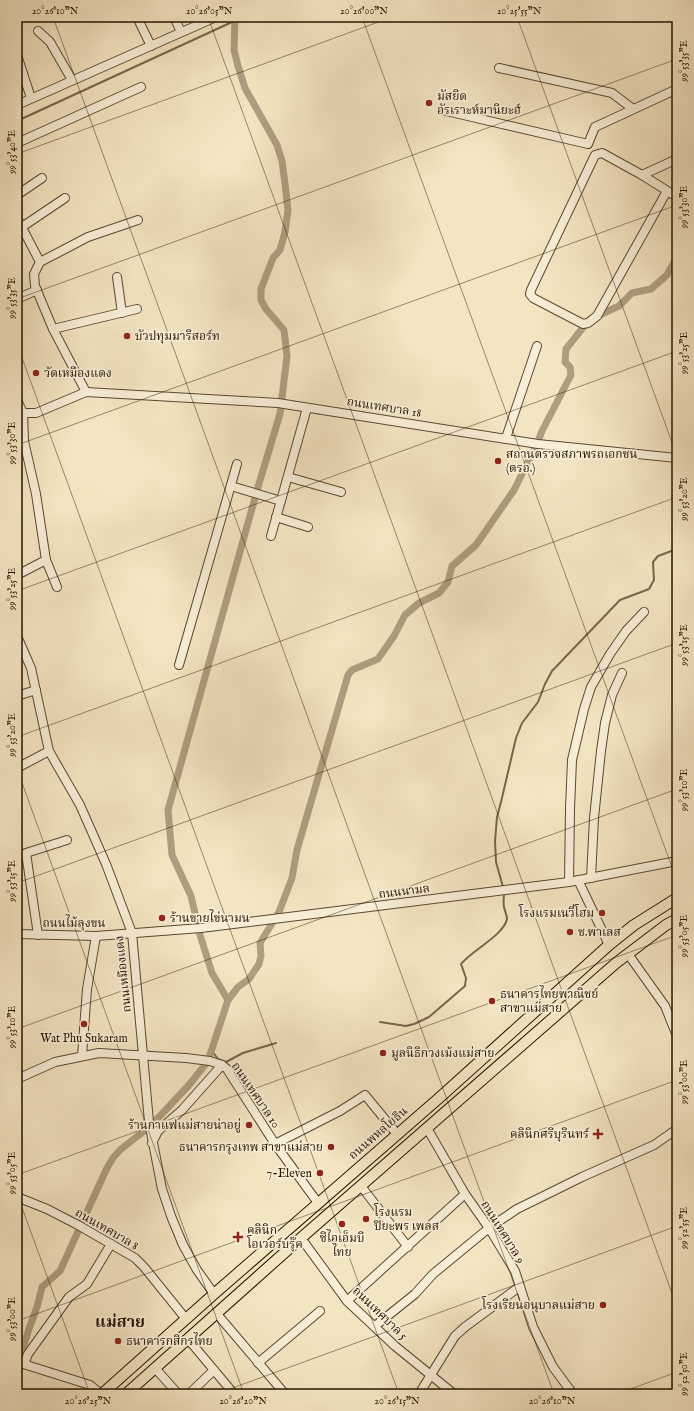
<svg xmlns="http://www.w3.org/2000/svg" width="694" height="1411" font-family="'IM FELL English','Noto Serif Thai',serif">
	<style>
		.lines { fill: none; stroke-linecap: round; stroke-linejoin: round }
		.stream { stroke: #77664d; stroke-width: 2 }
		.canal { stroke: #ae9e80; stroke-width: 7 }
		.minor-casing { stroke: #594831; stroke-width: 10 }
		.major-casing { stroke: #251301; stroke-width: 12 }
		.minor { stroke: #f8eed7; stroke-width: 8 }
		.major { stroke: #f4e5c2; stroke-width: 10 }
		.ticks { fill: none; stroke: #251301; stroke-width: 1; stroke-opacity: 0.45 }
		.poi-dot { fill: #8f2418; stroke: #f8eed7; stroke-width: 1.5 }
		.labels { text-anchor: middle; stroke-width: 3.5; stroke-linejoin: round; paint-order: stroke }
		.poi-label { font-size: 12px; fill: #251301; stroke: #f8eed7; text-anchor: start }
		.street-label { font-size: 12px; fill: #251301; stroke: #f8eed7 }
		.district-label { font-size: 16px; font-weight: bold; fill: #251301; stroke: #f8eed7 }
		.neatline { fill: none; stroke: #251301; stroke-width: 1.5 }
		.ticks-label { font-size: 10px; text-anchor: middle; fill: #251301 }
	</style>
	<rect width="100%" height="100%" fill="#f4e5c2"/>
	<filter id="stains"><feTurbulence type="fractalNoise" baseFrequency=".005" numOctaves="4"/><feColorMatrix values="0 0 0 0 .2 0 0 0 0 .09 0 0 0 0 .02 0 0 0 .5 -.17"/></filter>
	<radialGradient id="worn" r=".72"><stop offset=".6" stop-color="#630" stop-opacity="0"/><stop offset="1" stop-color="#630" stop-opacity=".3"/></radialGradient>
	<g class="lines">
		<g class="stream">
			<polyline points="17,121 243,17"/>
			<polyline points="503,887 496,862 495,841 497,817 501,802 516,738 522,723 538,702 545,684 552,671 620,600 649,589 654,580 653,562 658,556 677,549"/>
			<path d="M380,1022l26,4 8,-2 15,-7 36,-31 1,-8 -5,-14c10,-13 43,-29 46,-45 0,-4 -2,-7 -3,-12 -1,-5 0,-10 0,-15"/>
			<polyline points="212,1051 218,1059 226,1062 243,1053 276,1043"/>
		</g>
		<g class="canal">
			<polyline points="228,1000 212,973 200,935 191,896 172,855 168,810 258,487 280,414 287,356 284,330 266,309 261,300 261,289 273,258 280,250 285,232 288,210 285,184 282,161 277,145 245,88 238,66 234,50 235,17"/>
			<polyline points="17,1367 29,1329 37,1307 42,1287 60,1271 107,1168 113,1158 120,1150 144,1131 159,1117 189,1085 208,1061 228,1000 238,987 249,979 259,964 261,956 260,943 279,912 292,878 297,850 348,675 352,670 378,659 394,636 405,615 419,603 439,593 448,582 452,566 476,545 514,490 537,444 542,431 571,375 570,367 565,362 566,349 589,320 619,306 632,293 651,289 667,275 677,257"/>
		</g>
		<defs>
			<g id="minor">
				<polyline points="137,17 151,46"/>
				<polyline points="174,17 181,32"/>
				<polyline points="38,31 50,42 72,80"/>
				<polyline points="17,55 31,98"/>
				<polyline points="499,68 612,93 633,109"/>
				<polyline points="17,105 216,17"/>
				<polyline points="442,110 588,144 595,127 677,89"/>
				<polyline points="17,143 141,87"/>
				<polyline points="642,175 677,159"/>
				<polyline points="667,191 597,316 588,323 583,324 533,298 530,294 531,290 595,155 602,153 642,175 677,197"/>
				<polyline points="17,195 42,178"/>
				<polyline points="17,218 40,262 34,274 35,286 53,329 86,392"/>
				<polyline points="22,227 65,198"/>
				<polyline points="40,262 88,237 138,220"/>
				<polyline points="117,277 122,313"/>
				<polyline points="17,299 37,290"/>
				<polyline points="53,329 137,309"/>
				<polyline points="17,400 23,413 36,413 86,392 278,403 538,444 677,458"/>
				<polyline points="506,438 537,346"/>
				<polyline points="288,477 341,492"/>
				<polyline points="231,486 281,501"/>
				<polyline points="276,517 308,527"/>
				<polyline points="271,536 307,408"/>
				<polyline points="46,560 57,587"/>
				<polyline points="17,575 46,560 36,494 24,441 23,413"/>
				<polyline points="17,636 31,668 49,751 80,805 106,864 132,933 149,1122 162,1189 171,1216 183,1245 197,1270 214,1294"/>
				<polyline points="179,665 237,464"/>
				<polyline points="17,696 36,690"/>
				<polyline points="17,768 49,751"/>
				<polyline points="591,878 594,818 601,751 605,723 612,695 622,673"/>
				<polyline points="578,880 609,945"/>
				<polyline points="569,882 570,809 572,760 584,709 591,687 610,654 626,631 644,612"/>
				<polyline points="17,934 96,936 201,928 569,882 677,861"/>
				<polyline points="38,935 26,853 67,840"/>
				<polyline points="628,954 665,1006 677,1036"/>
				<polyline points="82,1056 87,989 96,936"/>
				<polyline points="17,1079 55,1062 99,1053 186,1058 210,1061 222,1065 227,1069 275,1144 318,1203"/>
				<polyline points="427,1128 465,1194 489,1228 515,1271 533,1327 553,1367 573,1394"/>
				<polyline points="152,1143 158,1131 182,1110 222,1065"/>
				<polyline points="275,1144 340,1111 365,1095 397,1134"/>
				<polyline points="361,1186 408,1247"/>
				<polyline points="17,1197 47,1209 78,1225 135,1258 144,1267 186,1319"/>
				<polyline points="301,1238 347,1301 395,1346 454,1394"/>
				<polyline points="347,1301 465,1194"/>
				<polyline points="217,1314 285,1394"/>
				<polyline points="375,1326 415,1294 433,1274 489,1228 517,1209 582,1177 654,1145 677,1129"/>
				<polyline points="188,1339 234,1394"/>
				<polyline points="17,1362 90,1385 101,1394"/>
				<polyline points="258,1363 320,1311"/>
				<polyline points="24,1364 28,1354 69,1297 87,1284 111,1244"/>
				<polyline points="155,1368 178,1394"/>
				<polyline points="189,1394 214,1370"/>
				<polyline points="419,1394 455,1336 465,1327 519,1287"/>
			</g>
			<g id="major">
				<polyline points="102,1394 214,1294 438,1099 609,945 634,925 677,898"/>
				<polyline points="126,1394 301,1238 616,963 666,925 677,919"/>
			</g>
		</defs>
		<use href="#minor" class="minor-casing"/>
		<use href="#major" class="major-casing"/>
		<use href="#minor" class="minor"/>
		<use href="#major" class="major"/>
	</g>
	<path class="ticks" d="M53,17l501,1377M208,17l469,1290M362,17l315,864M517,17l160,439M672,17l5,14M17,154l375,-137M17,299l660,-240M17,344l382,1050M17,445l660,-240M17,591l660,-240M17,737l660,-240M17,769l227,625M17,883l660,-240M17,1029l660,-240M17,1175l660,-240M17,1194l73,200M17,1321l660,-241M216,1394l461,-168M617,1394l60,-22"/>
	<g class="poi-dot">
		<circle cx="429" cy="103" r="4"/>
		<circle cx="127" cy="336" r="4"/>
		<circle cx="36" cy="373" r="4"/>
		<circle cx="498" cy="461" r="4"/>
		<circle cx="602" cy="913" r="4"/>
		<circle cx="162" cy="918" r="4"/>
		<circle cx="570" cy="932" r="4"/>
		<circle cx="492" cy="1001" r="4"/>
		<circle cx="84" cy="1024" r="4"/>
		<circle cx="383" cy="1053" r="4"/>
		<circle cx="249" cy="1125" r="4"/>
		<path d="M596 1128h4v4h4v4h-4v4h-4v-4h-4v-4h4z"/>
		<circle cx="331" cy="1147" r="4"/>
		<circle cx="320" cy="1173" r="4"/>
		<circle cx="366" cy="1219" r="4"/>
		<circle cx="342" cy="1224" r="4"/>
		<path d="M236 1231h4v4h4v4h-4v4h-4v-4h-4v-4h4z"/>
		<circle cx="603" cy="1305" r="4"/>
		<circle cx="118" cy="1341" r="4"/>
	</g>
	<g class="labels">
		<g class="poi-label">
			<text x="437" y="100">มัสยิด<tspan x="437" dy="14">อัรเราะห์มานิยะฮ์</tspan></text>
			<text x="135" y="340">บัวปทุมมารีสอร์ท</text>
			<text x="44" y="377">วัดเหมืองแดง</text>
			<text x="506" y="458">สถานตรวจสภาพรถเอกชน<tspan x="506" dy="14">(ตรอ.)</tspan></text>
			<text x="594" y="917" text-anchor="end">โรงแรมเนวี่โฮม</text>
			<text x="170" y="922">ร้านขายไข่นามน</text>
			<text x="578" y="936">ช.พาเลส</text>
			<text x="500" y="998">ธนาคารไทยพาณิชย์<tspan x="500" dy="14">สาขาแม่สาย</tspan></text>
			<text x="84" y="1042" text-anchor="middle">Wat Phu Sukaram</text>
			<text x="391" y="1057">มูลนิธิกวงเม้งแม่สาย</text>
			<text x="241" y="1129" text-anchor="end">ร้านกาแฟแม่สายน่าอยู่</text>
			<text x="589" y="1138" text-anchor="end">คลินิกศรีบุรินทร์</text>
			<text x="323" y="1151" text-anchor="end">ธนาคารกรุงเทพ สาขาแม่สาย</text>
			<text x="312" y="1177" text-anchor="end">7-Eleven</text>
			<text x="374" y="1216">โรงแรม<tspan x="374" dy="14">ปิยะพร เพลส</tspan></text>
			<text x="247" y="1234">คลินิก<tspan x="247" dy="14">โอเวอร์บรุ๊ค</tspan></text>
			<text x="342" y="1242" text-anchor="middle">ซีไอเอ็มบี<tspan x="342" dy="14">ไทย</tspan></text>
			<text x="595" y="1309" text-anchor="end">โรงเรียนอนุบาลแม่สาย</text>
			<text x="126" y="1345">ธนาคารกสิกรไทย</text>
		</g>
		<g class="street-label">
			<text transform="translate(384 407) rotate(9)" y="4">ถนนเทศบาล 18</text>
			<text transform="translate(404 891) rotate(-7)" y="4">ถนนนามล</text>
			<text x="74" y="927">ถนนไม้ลุงขน</text>
			<text transform="translate(123 974) rotate(-96)" y="4">ถนนเหมืองแดง</text>
			<text transform="translate(256 1095) rotate(56)" y="4">ถนนเทศบาล 10</text>
			<text transform="translate(378 1133) rotate(-41)" y="4">ถนนพหลโยธิน</text>
			<text transform="translate(107 1229) rotate(30)" y="4">ถนนเทศบาล 8</text>
			<text transform="translate(503 1232) rotate(58)" y="4">ถนนเทศบาล 9</text>
			<text transform="translate(380 1313) rotate(44)" y="4">ถนนเทศบาล 5</text>
		</g>
		<g class="district-label">
			<text x="120" y="1327">แม่สาย</text>
		</g>
	</g>
	<rect width="694" height="1411" fill="none" stroke="#f4e5c2" stroke-width="44"/>
	<rect x="22" y="22" width="650" height="1367" class="neatline"/>
	<g class="ticks-label">
		<text x="55" y="14">20°26'10"N</text>
		<text x="209" y="14">20°26'05"N</text>
		<text x="364" y="14">20°26'00"N</text>
		<text x="519" y="14">20°25'55"N</text>
		<text transform="translate(683 61) rotate(-90)" y="4">99°53'35"E</text>
		<text transform="translate(11 152) rotate(-90)" y="4">99°53'40"E</text>
		<text transform="translate(683 207) rotate(-90)" y="4">99°53'30"E</text>
		<text transform="translate(11 298) rotate(-90)" y="4">99°53'35"E</text>
		<text transform="translate(683 353) rotate(-90)" y="4">99°53'25"E</text>
		<text transform="translate(11 443) rotate(-90)" y="4">99°53'30"E</text>
		<text transform="translate(683 499) rotate(-90)" y="4">99°53'20"E</text>
		<text transform="translate(11 589) rotate(-90)" y="4">99°53'25"E</text>
		<text transform="translate(683 645) rotate(-90)" y="4">99°53'15"E</text>
		<text transform="translate(11 735) rotate(-90)" y="4">99°53'20"E</text>
		<text transform="translate(683 790) rotate(-90)" y="4">99°53'10"E</text>
		<text transform="translate(11 881) rotate(-90)" y="4">99°53'15"E</text>
		<text transform="translate(683 936) rotate(-90)" y="4">99°53'05"E</text>
		<text transform="translate(11 1027) rotate(-90)" y="4">99°53'10"E</text>
		<text transform="translate(683 1082) rotate(-90)" y="4">99°53'00"E</text>
		<text transform="translate(11 1173) rotate(-90)" y="4">99°53'05"E</text>
		<text transform="translate(683 1228) rotate(-90)" y="4">99°52'55"E</text>
		<text transform="translate(11 1319) rotate(-90)" y="4">99°53'00"E</text>
		<text transform="translate(683 1374) rotate(-90)" y="4">99°52'50"E</text>
		<text x="88" y="1404">20°26'25"N</text>
		<text x="243" y="1404">20°26'20"N</text>
		<text x="397" y="1404">20°26'15"N</text>
		<text x="552" y="1404">20°26'10"N</text>
	</g>
	<rect width="100%" height="100%" filter="url(#stains)"/>
	<rect width="100%" height="100%" fill="url(#worn)"/>
</svg>
